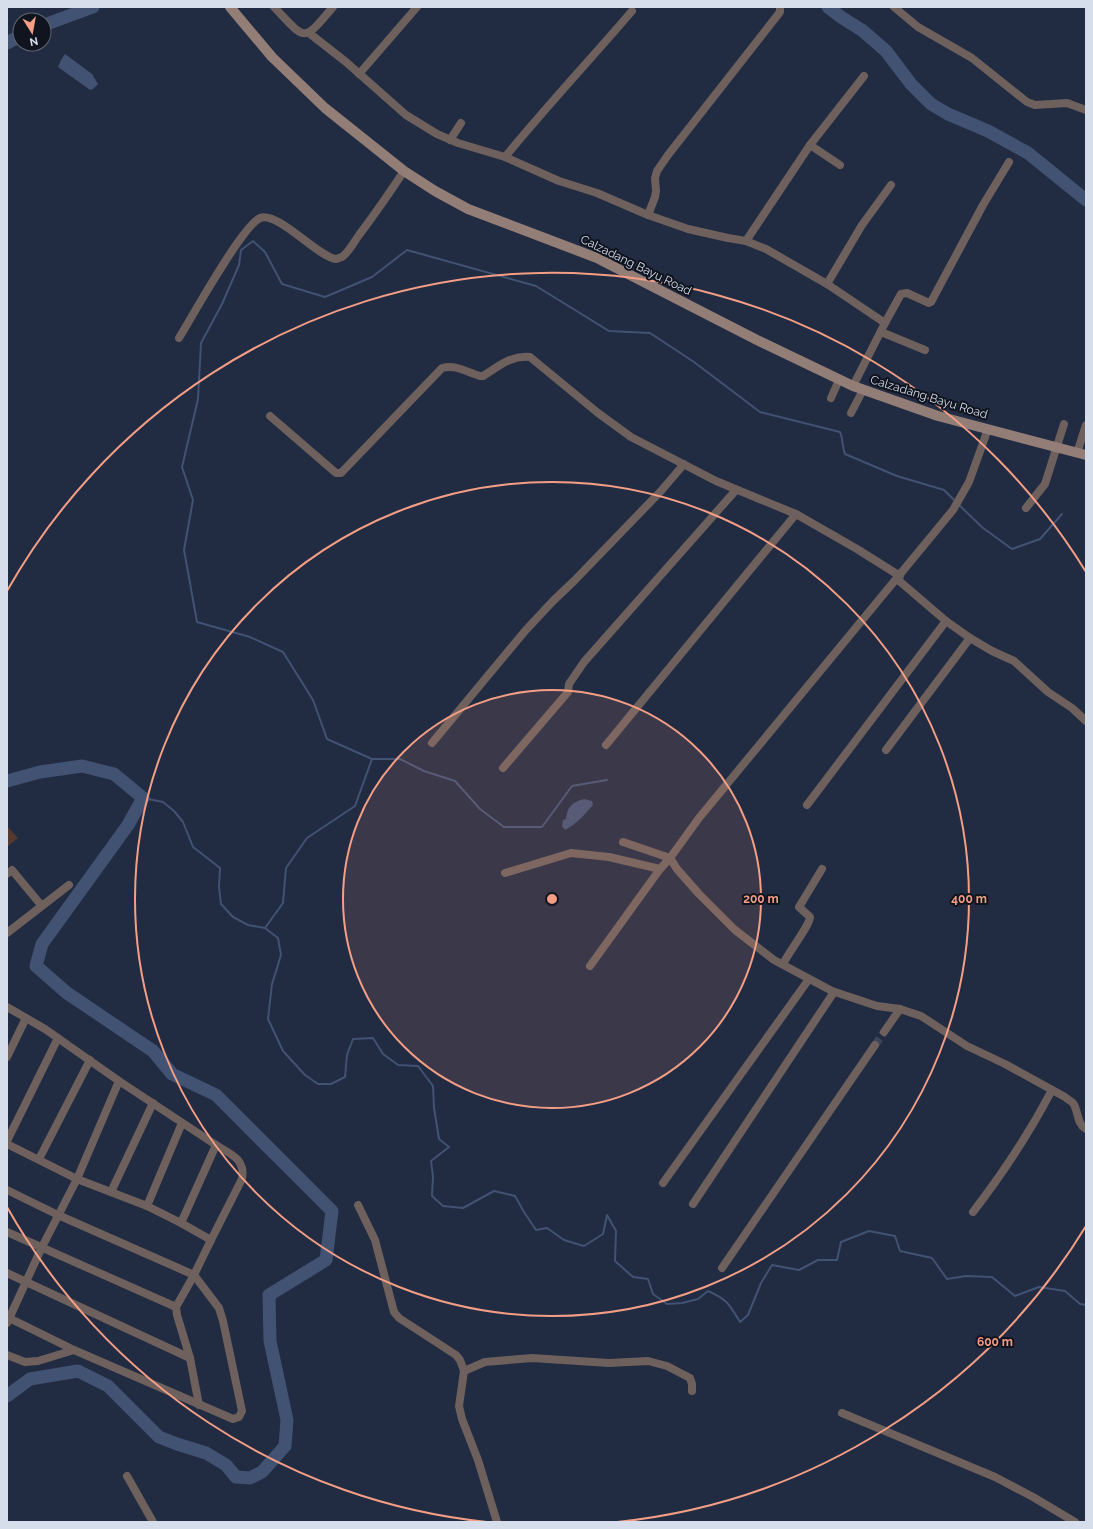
<svg xmlns="http://www.w3.org/2000/svg" width="1093" height="1529" font-family="Raleway,sans-serif">
	<style>
		.green { fill: #563a32 }
		.water { fill: #425273 }
		.lines { fill: none; stroke-linecap: round; stroke-linejoin: round }
		.stream { stroke: #425273; stroke-width: 2 }
		.river { stroke: #425273; stroke-width: 13 }
		.street-tunnel { stroke: #3c465b; stroke-width: 8; stroke-dasharray: 8 4; stroke-linecap: butt }
		.street { stroke: #6e605c; stroke-width: 8 }
		.secondary { stroke: #937d77; stroke-width: 10 }
		.ring { fill: none; stroke: #f49e86; stroke-width: 2 }
		.labels { text-anchor: middle; stroke-width: 4; stroke-linejoin: round; paint-order: stroke }
		.street-label { font-size: 12px; fill: #d6deec; stroke: #0f141e }
		.centre { fill: #f49e86; stroke: #0f141e; stroke-width: 2 }
		.ring-label { font-size: 12px; text-anchor: middle; font-weight: bold; fill: #f49e86; stroke: #0f141e; stroke-width: 4; stroke-linejoin: round; paint-order: stroke }
	</style>
	<rect width="100%" height="100%" fill="#212b41"/>
	<polygon class="green" points="7,826 18,838 7,847"/>
	<g class="water">
		<polygon points="65,54 92,74 98,84 93,89 90,90 58,67 61,60"/>
		<path d="M584,799l8,2 1,4c-9,10 -16,19 -28,25l-3,-4 1,-6 3,-1c1,-12 6,-17 18,-20z"/>
	</g>
	<g class="lines">
		<g class="stream">
			<polyline points="958,504 983,528 1012,549 1040,539 1062,514"/>
			<polyline points="372,759 400,759 424,771 455,781 480,809 504,827 542,827 572,786 607,780"/>
			<path d="M143,798l20,4 11,9 9,11 10,25 27,21 -1,19 2,17 12,13 15,8 17,3 13,10 3,17 -9,29 -4,35 15,32 22,24 13,9h13l14,-7 2,-22 6,-16 20,-1 10,16 15,11 20,1 15,20 1,22 5,31 10,8 -18,14 2,16 -1,19 11,10 20,2 31,-17 21,5 9,16 12,18 11,-2 17,12 20,6 19,-12 4,-19 9,16 -1,30 18,16 15,2 5,15 14,10 15,-1 16,-4 10,-8c20,9 21,13 32,31l8,-7 13,-32 11,-18 27,5 19,-10h19l4,-18 28,-11 26,5 5,15 32,7 15,21 19,-3 26,1 23,19 24,-9 26,4 15,13 6,1"/>
			<path d="M265,928l18,-25 3,-35 21,-30 48,-32 17,-47 -45,-20 -14,-39 -30,-48 -33,-15 -53,-15 -13,-72 9,-50 -11,-33 16,-68 3,-56 21,-39 17,-39 2,-15 12,-9 12,11 17,32 43,13 47,-20 35,-27 129,36 73,45 41,2 44,29 66,50 80,20c3,7 2,14 5,22l52,22 47,14 11,11"/>
		</g>
		<g class="river">
			<polyline points="828,7 841,17 863,31 886,51 911,84 931,104 948,114 988,131 1028,153 1086,200"/>
			<polyline points="44,25 93,7"/>
			<polyline points="7,43 20,36"/>
			<polyline points="7,781 40,772 82,766 114,774 143,798 128,825 42,944 36,966 67,993 153,1051 172,1074 216,1095 332,1211 326,1260 269,1295 270,1341 287,1420 285,1446 262,1472 250,1478 236,1477 226,1465 206,1453 177,1444 159,1437 108,1386 78,1371 30,1379 7,1396"/>
		</g>
		<polyline class="street-tunnel" points="875,1045 884,1032"/>
		<g class="street">
			<path d="M274,7c32,33 28,37 59,0"/>
			<polyline points="894,7 918,27 972,58 1027,102 1035,105 1067,103 1086,110"/>
			<polyline points="309,33 346,62 406,115 437,134 458,143 505,157 559,181 597,193 648,215 688,229 728,238 746,241 766,249 827,284 885,323"/>
			<polyline points="359,74 417,7"/>
			<polyline points="450,140 461,123"/>
			<polyline points="810,145 840,165"/>
			<path d="M505,157c41,-50 85,-97 127,-146"/>
			<polyline points="648,215 655,197 656,191 655,178 657,171 668,155 780,12 780,7"/>
			<polyline points="746,241 810,145 864,76"/>
			<polyline points="827,284 862,225 891,185"/>
			<polyline points="881,332 925,350"/>
			<path d="M179,338c13,-21 63,-112 81,-120 18,-7 59,40 76,41 1,0 5,-2 6,-2 7,-5 12,-15 17,-22 16,-21 31,-43 45,-64"/>
			<polyline points="853,386 885,323 901,294 907,293 929,303 931,302 983,205 1009,162"/>
			<polyline points="831,398 839,380"/>
			<polyline points="851,413 863,390"/>
			<path d="M270,416l66,57h5l101,-105c14,-4 24,4 38,8h3c16,-10 28,-21 47,-19l68,56 33,24 85,44 80,33 61,35 43,27"/>
			<polyline points="1077,453 1086,425"/>
			<polyline points="1026,508 1045,484 1064,424"/>
			<polyline points="897,579 946,621 970,638 992,651 1014,661 1048,692 1072,708 1086,721"/>
			<polyline points="432,743 525,631 553,601 574,581 661,491 684,464"/>
			<polyline points="606,745 796,514"/>
			<polyline points="886,750 970,638"/>
			<polyline points="503,768 568,692 569,684 584,662 736,490"/>
			<polyline points="807,805 946,621"/>
			<path d="M623,842l47,16 7,11 22,25 36,36 39,30 58,31 45,15 23,3 21,7 46,30 38,18 60,33c2,2 6,4 8,6 6,9 3,20 13,26"/>
			<polyline points="505,873 571,853 609,857 660,869 670,858 699,818 953,510 969,482 988,429"/>
			<polyline points="7,874 12,870 41,905"/>
			<polyline points="7,933 69,885"/>
			<path d="M783,964c5,-11 27,-39 27,-47l-11,-10 23,-38"/>
			<polyline points="590,966 660,869"/>
			<polyline points="7,1007 45,1029 119,1081"/>
			<polyline points="884,1032 900,1009"/>
			<polyline points="7,1057 26,1018"/>
			<polyline points="7,1141 58,1038"/>
			<polyline points="7,1144 77,1179 147,1206 181,1223 216,1145 119,1081 77,1179 42,1247 7,1323"/>
			<polyline points="39,1159 90,1060"/>
			<polyline points="663,1183 809,979"/>
			<polyline points="7,1190 58,1215 194,1275 219,1308 223,1321 242,1411 239,1417 233,1419 74,1350 7,1317"/>
			<polyline points="111,1192 153,1103"/>
			<polyline points="693,1204 834,992"/>
			<polyline points="358,1205 375,1240 394,1312 399,1318 456,1355 460,1360 464,1371"/>
			<polyline points="147,1206 182,1123"/>
			<path d="M973,1212c30,-39 56,-78 79,-122"/>
			<polyline points="7,1232 176,1307"/>
			<path d="M211,1240l31,-61c4,-20 -12,-25 -26,-34"/>
			<polyline points="722,1268 875,1045"/>
			<polyline points="7,1273 190,1358 177,1315 176,1307 194,1275 211,1240 181,1223"/>
			<polyline points="7,1355 25,1362 38,1361 74,1350"/>
			<polyline points="190,1358 199,1405"/>
			<polyline points="842,1413 995,1477 1033,1497 1075,1522"/>
			<polyline points="127,1476 153,1522"/>
			<polyline points="497,1522 478,1460 462,1419 459,1406 464,1371 485,1362 532,1358 609,1363 648,1361 667,1366 690,1378 692,1384 692,1391"/>
		</g>
		<polyline class="secondary" points="230,7 272,57 325,108 404,171 435,191 468,209 597,258 757,340 853,386 938,416 1086,455"/>
	</g>
	<circle cx="552" cy="899" r="209" fill="#f49e86" fill-opacity=".12"/>
	<g class="ring">
		<circle cx="552" cy="899" r="209"/>
		<circle cx="552" cy="899" r="417"/>
		<path d="M1086 1226A626 626 0 0 1 617 1522M487 1522A626 626 0 0 1 7 1207M7 591A626 626 0 0 1 1086 572"/>
	</g>
	<g class="labels">
		<g class="street-label">
			<text transform="translate(636 265) rotate(26)" y="4">Calzadang Bayu Road</text>
			<text transform="translate(929 397) rotate(17)" y="4">Calzadang Bayu Road</text>
		</g>
	</g>
	<circle cx="552" cy="899" r="6" class="centre"/>
	<g class="ring-label">
		<text x="761" y="903">200 m</text>
		<text x="969" y="903">400 m</text>
		<text x="995" y="1346">600 m</text>
	</g>
	<rect width="1093" height="1529" fill="none" stroke="#d6deec" stroke-width="16"/>
	<g transform="translate(32 32) rotate(169)"><circle r="19" fill="#0f141e" stroke="#5f6570"/>
	<path d="M0-3L7 15L0 10L-7 15Z" fill="#f49e86"/>
	<text y="-6" font-size="11" font-weight="bold" text-anchor="middle" fill="#d6deec">N</text>
	</g>
</svg>
